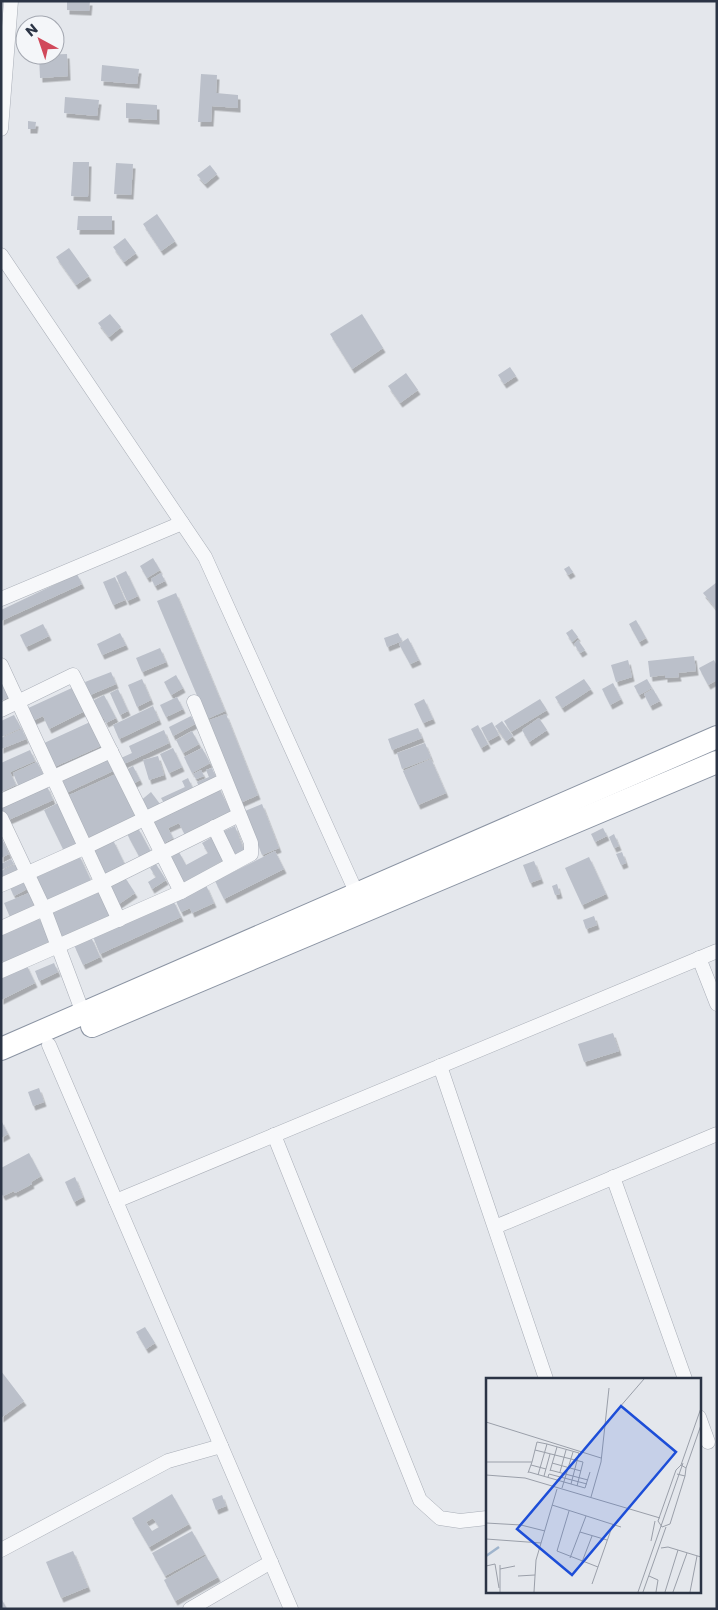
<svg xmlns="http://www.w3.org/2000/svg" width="718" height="1610" font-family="Poppins,sans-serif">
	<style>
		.building { fill: #bbc0ca; fill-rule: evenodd; filter: url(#shadow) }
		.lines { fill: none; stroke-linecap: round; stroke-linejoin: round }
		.minor-casing { stroke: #a9aeb7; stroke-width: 15 }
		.trunk-casing { stroke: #8b94a3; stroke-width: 24 }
		.minor { stroke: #f7f8fa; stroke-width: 14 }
		.trunk { stroke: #fff; stroke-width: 22 }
		.inset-river { fill: none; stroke: #9fb4cc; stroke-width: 2.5 }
		.inset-road { fill: none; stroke: #9a9fa9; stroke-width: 1 }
		.view { fill: #1d4ed8; fill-opacity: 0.15; stroke: #1d4ed8; stroke-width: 2.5 }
		.inset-edge { fill: none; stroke: #2b3445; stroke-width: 2.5 }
	</style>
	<defs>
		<filter id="shadow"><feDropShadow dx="2.5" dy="4.5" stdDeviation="0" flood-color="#0004"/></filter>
	</defs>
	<rect width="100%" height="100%" fill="#e4e7ec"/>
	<g class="building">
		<polygon points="67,1 90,1 89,11 67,10"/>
		<polygon points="67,54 68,76 40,78 39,55"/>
		<polygon points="102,65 139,69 137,84 101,81"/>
		<polygon points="201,74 217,75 216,93 238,95 238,108 212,106 211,122 198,122"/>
		<polygon points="65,97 99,100 97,116 64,113"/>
		<polygon points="126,103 157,105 157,120 126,118"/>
		<polygon points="28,121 36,122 35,129 28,129"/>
		<polygon points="73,162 89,162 88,197 71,196"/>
		<polygon points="116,163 133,164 131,195 114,194"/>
		<polygon points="210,165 217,174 205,184 197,175"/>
		<polygon points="157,214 175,241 161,251 143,224"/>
		<polygon points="78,216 112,216 112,230 77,230"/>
		<polygon points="125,238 136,253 124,262 113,247"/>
		<polygon points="69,248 89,276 76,285 56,257"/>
		<polygon points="110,314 121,327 109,337 98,323"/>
		<polygon points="362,314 383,348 352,369 330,334"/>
		<polygon points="510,367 516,376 504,384 498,375"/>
		<polygon points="406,373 418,390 400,403 388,386"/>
		<polygon points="153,558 160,570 147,578 140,566"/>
		<polygon points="569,566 573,572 568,575 564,569"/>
		<polygon points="126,571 138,596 127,601 116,576"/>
		<polygon points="161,573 165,581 155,586 151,579"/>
		<polygon points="77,574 82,584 1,621 1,610"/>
		<polygon points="115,577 125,600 113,605 103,582"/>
		<polygon points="717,582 717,610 703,593"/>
		<polygon points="176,593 225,711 207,719 157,601"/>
		<polygon points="636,620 646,638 639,642 629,624"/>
		<polygon points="43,624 49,636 26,647 20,635"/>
		<polygon points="572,629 578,637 572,642 566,633"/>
		<polygon points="120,633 126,645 102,655 97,644"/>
		<polygon points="398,633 402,641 387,647 384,638"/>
		<polygon points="408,638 419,660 410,664 399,644"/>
		<polygon points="578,640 585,650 580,653 574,644"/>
		<polygon points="160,648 166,662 142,672 136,658"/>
		<polygon points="694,656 696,671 678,673 679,677 665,678 665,675 650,677 648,661"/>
		<polygon points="628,660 632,677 616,682 611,665"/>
		<polygon points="714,660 717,666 717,680 708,685 699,668"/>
		<polygon points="111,672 116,684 90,695 85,682"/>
		<polygon points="176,675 183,688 171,695 164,682"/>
		<polygon points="142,679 151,700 137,707 128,685"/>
		<polygon points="584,679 591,689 562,708 555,697"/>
		<polygon points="647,679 652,688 639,695 634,686"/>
		<polygon points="1,682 9,697 1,701"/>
		<polygon points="613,683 621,699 610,705 602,689"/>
		<polygon points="74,687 85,711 49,729 43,716 30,722 24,710"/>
		<polygon points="118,689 128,711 120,715 110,693"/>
		<polygon points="653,689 660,701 650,706 644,694"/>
		<polygon points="104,695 116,718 106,723 103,717 100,718 92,701"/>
		<polygon points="177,697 183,709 166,717 160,705"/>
		<polygon points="424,699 433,719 423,723 414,704"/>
		<polygon points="540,699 547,710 511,732 504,721"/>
		<polygon points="153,706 159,720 119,739 113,725"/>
		<polygon points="226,714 258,795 240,803 207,721"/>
		<polygon points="14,715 21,728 1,737 1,721"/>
		<polygon points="191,716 195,724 173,736 169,727"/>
		<polygon points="539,718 547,730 529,742 522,730"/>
		<polygon points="502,721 513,736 506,741 495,726"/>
		<polygon points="90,722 101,746 52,768 42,744"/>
		<polygon points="492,722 499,735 488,741 481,728"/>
		<polygon points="478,725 488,744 481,748 471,729"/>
		<polygon points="418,728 422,738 392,750 388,739"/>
		<polygon points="22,729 26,739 1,749 1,738"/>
		<polygon points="164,730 169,743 124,764 121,758 132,753 129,746"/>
		<polygon points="192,731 199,744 183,753 176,740"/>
		<polygon points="425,743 431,758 402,769 397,753"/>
		<polygon points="173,748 182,767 169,773 160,754"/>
		<polygon points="202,748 210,763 192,773 184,757"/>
		<polygon points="30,750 35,761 10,772 16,785 1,792 1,763"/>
		<polygon points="158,756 164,775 149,780 143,760"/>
		<polygon points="107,757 113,771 64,794 57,781"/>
		<polygon points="431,759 446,793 418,805 403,771"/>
		<polygon points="37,762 44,776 19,787 13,773"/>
		<polygon points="133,766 140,780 131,785 124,771"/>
		<polygon points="212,768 218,782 200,789 197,782 209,777 206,770"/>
		<polygon points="201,770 204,776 196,779 193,774"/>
		<polygon points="116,774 135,816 84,840 65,797"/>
		<polygon points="188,778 194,791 165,805 161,798 185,787 182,781"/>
		<polygon points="47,786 53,800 4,822 1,814 1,806"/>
		<polygon points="218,786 231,812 185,835 179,823 168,828 173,838 161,845 149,821"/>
		<polygon points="151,792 160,804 147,813 139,802"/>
		<polygon points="58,803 78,845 64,851 44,810"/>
		<polygon points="262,804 279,848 262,855 245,811"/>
		<polygon points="235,826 245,854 234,858 224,831"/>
		<polygon points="138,828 151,852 140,858 127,834"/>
		<polygon points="603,828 607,836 595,842 591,834"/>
		<polygon points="614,834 619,846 614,848 609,837"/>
		<polygon points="1,837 9,854 1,858"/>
		<polygon points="212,837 225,859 181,885 167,860 179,852 186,865 208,853 202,843"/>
		<polygon points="113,840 125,865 103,875 92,850"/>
		<polygon points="275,851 284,869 224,899 215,881"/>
		<polygon points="622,852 626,863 621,865 616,854"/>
		<polygon points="79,855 91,881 44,902 33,877"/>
		<polygon points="589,857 606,894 582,905 565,868"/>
		<polygon points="11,859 14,864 1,870 1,864"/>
		<polygon points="534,861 541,879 530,883 523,865"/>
		<polygon points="17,864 20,872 1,881 1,871"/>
		<polygon points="156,864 166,880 152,889 148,882 156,877 150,868"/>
		<polygon points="124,876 135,893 119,904 108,886"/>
		<polygon points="23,882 27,889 14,896 10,888"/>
		<polygon points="557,884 560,894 555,895 552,886"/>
		<polygon points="206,885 214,903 192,913 190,908 181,912 175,899"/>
		<polygon points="98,889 110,915 62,937 50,911"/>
		<polygon points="29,893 35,907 10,917 4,903"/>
		<polygon points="173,900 181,917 100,954 93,937"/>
		<polygon points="38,916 50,941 4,964 1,959 1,934"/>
		<polygon points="594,916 597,925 586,929 583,920"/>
		<polygon points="91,937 100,957 83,965 74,945"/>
		<polygon points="54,963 58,972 39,981 35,971"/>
		<polygon points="26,964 35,983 1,1000 1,976"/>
		<polygon points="613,1033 619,1051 584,1062 578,1044"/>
		<polygon points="39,1088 44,1102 33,1106 28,1092"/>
		<polygon points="1,1120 8,1134 1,1138"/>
		<polygon points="29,1153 41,1176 31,1182 32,1184 15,1193 14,1191 3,1196 1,1193 1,1168"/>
		<polygon points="75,1177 83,1197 74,1202 65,1182"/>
		<polygon points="145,1327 155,1343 146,1349 136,1332"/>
		<polygon points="1,1371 24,1401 1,1418"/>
		<path d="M172,1494l17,30 -40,23 -17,-29zM153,1518l6,9 -7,4 -6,-9z"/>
		<polygon points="222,1495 226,1506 216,1510 212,1499"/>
		<polygon points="192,1531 205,1554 165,1576 152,1553"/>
		<polygon points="73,1551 88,1587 61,1598 46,1562"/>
		<polygon points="206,1556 218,1577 175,1601 164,1580"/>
		<polygon points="1,1598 7,1609 1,1609"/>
	</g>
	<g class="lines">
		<defs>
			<g id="minor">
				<polyline points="1,129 11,1"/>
				<polyline points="1,255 205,557 357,894"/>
				<polyline points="1,599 182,523"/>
				<polyline points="1,665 119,920"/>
				<polyline points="1,710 73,675 181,892"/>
				<polyline points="1,801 111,751"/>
				<polyline points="1,818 44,909 83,1013"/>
				<polyline points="214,827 232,864"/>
				<polyline points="1,885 86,847 225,780"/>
				<polyline points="1,928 102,883 239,815"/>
				<polyline points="699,958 717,1004"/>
				<polyline points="1,971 181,892 251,854 251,843 194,702"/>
				<polyline points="49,1045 291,1609"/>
				<polyline points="440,1066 546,1379"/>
				<polyline points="274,1135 420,1500 440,1518 460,1521 487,1518"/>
				<polyline points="613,1177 685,1379"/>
				<polyline points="116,1201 717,951"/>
				<polyline points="495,1227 717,1134"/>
				<polyline points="699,1417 708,1442"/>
				<polyline points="1,1550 168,1461 221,1446"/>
				<polyline points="190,1609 271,1562"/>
			</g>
			<g id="trunk">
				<polyline points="92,1026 717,762"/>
				<polyline points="1,1049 717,737"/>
			</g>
		</defs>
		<use href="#minor" class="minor-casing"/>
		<use href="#trunk" class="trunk-casing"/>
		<use href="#minor" class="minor"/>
		<use href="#trunk" class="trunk"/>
	</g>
	<g transform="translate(486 1378)">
		<rect width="215" height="215" fill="#e4e7ec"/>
		<path class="inset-river" d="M0,178l13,-9"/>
		<path class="inset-road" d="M0,44l115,36M120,45l38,-44M49,72l48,12 -6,24M0,84h46l-4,11M46,84l5,-20 10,2M66,85l29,8M45,87l15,4M195,87l20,-57M200,90l15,-43M64,92l38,10M64,93l7,-24M43,94l56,16 5,-16M74,94l6,-22M191,96l8,2 1,-8 -5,-3 -5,5 -18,51 4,6 8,-3 15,-48M0,97l39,3 135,40M52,97l9,-31 32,9 -8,31M58,98l6,-22M62,99l1,-3 38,10M76,110l11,-36M105,119l10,-35 8,-74M66,127l69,22M83,133l-12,40 41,16M0,145l35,2 24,6M94,154l27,8M0,161l55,4M165,163l4,-20M175,170l7,-1 33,10M84,180l16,-42M96,184l10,-26M0,188l9,-2 4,24M14,191l15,-3M32,198l17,-1M163,198l9,4 -2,12M106,206l21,-60M14,214v-27M48,214l2,-32 21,-71M152,214l45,-129M157,214l23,-65M179,214l13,-42M187,214l14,-39M204,214l7,-36"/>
		<path class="view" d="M135,28l55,46 -104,123 -55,-46z"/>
		<rect width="215" height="215" class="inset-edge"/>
	</g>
	<rect width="718" height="1610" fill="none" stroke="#2b3445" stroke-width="5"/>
	<g transform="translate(40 40) rotate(320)"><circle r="24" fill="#f4f6f9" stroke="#a4a8b1"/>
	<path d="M0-4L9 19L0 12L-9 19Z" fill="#d1495b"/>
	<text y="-8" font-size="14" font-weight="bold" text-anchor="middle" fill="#2b3445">N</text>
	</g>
</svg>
